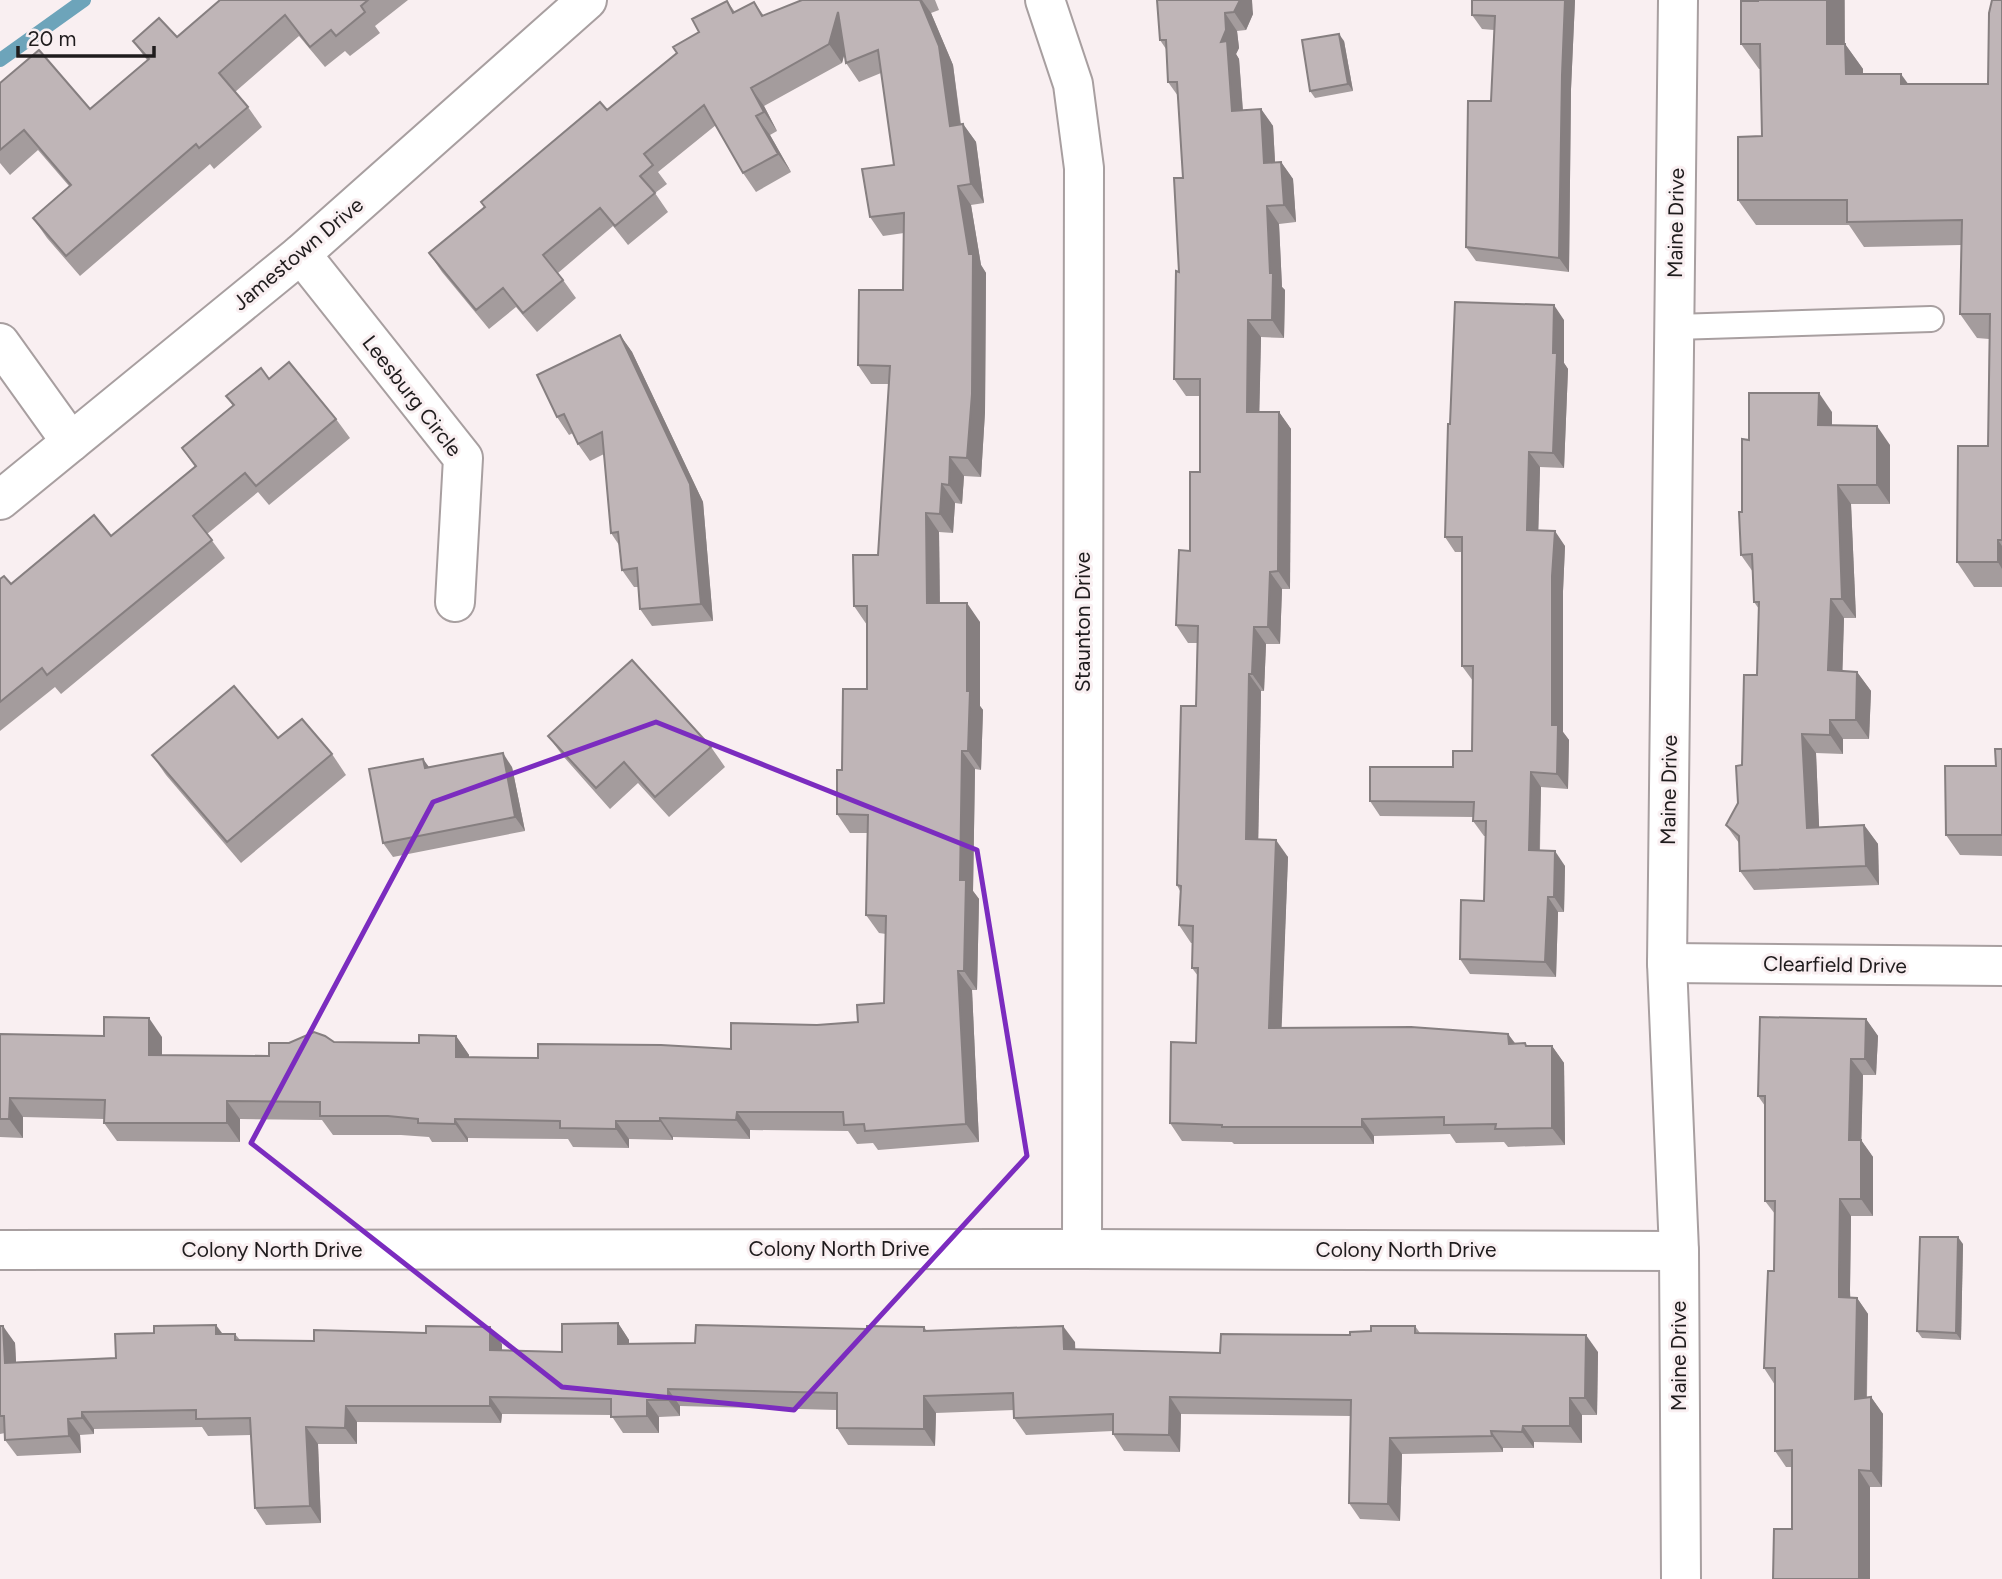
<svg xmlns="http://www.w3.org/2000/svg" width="2002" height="1579" font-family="Figtree,sans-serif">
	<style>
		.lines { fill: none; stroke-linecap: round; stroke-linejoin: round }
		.stream { stroke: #6da4ba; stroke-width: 14 }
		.service-casing { stroke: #a89fa0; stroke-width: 28 }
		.minor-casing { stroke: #a89fa0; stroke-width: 42 }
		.tertiary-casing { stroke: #a89fa0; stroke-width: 42 }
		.service { stroke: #fff; stroke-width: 24 }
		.minor { stroke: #fff; stroke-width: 38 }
		.tertiary { stroke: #fff; stroke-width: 38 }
		.wall { fill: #a49c9d }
		.shaded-wall { fill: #867f80 }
		.building { fill: #bfb5b7; stroke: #867f80; stroke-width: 2 }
		.marked { fill: none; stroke: #7b2cbf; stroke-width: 5; stroke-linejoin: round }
		.labels { text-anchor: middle; stroke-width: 6; stroke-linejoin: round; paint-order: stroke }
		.street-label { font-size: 21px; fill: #1f1c1d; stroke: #f9eff1 }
	</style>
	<rect width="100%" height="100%" fill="#f9eff1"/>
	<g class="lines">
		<polyline class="stream" points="0,60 84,0"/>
		<defs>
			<polyline id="service" points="1675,327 1931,319"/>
			<g id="minor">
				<polyline points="1045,0 1073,84 1084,168 1082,1249"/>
				<polyline points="1678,0 1667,963 1679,1251 1681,1579"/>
				<polyline points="301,254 463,458 455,602"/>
				<polyline points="0,343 71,442"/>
				<polyline points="1667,963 2002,966"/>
				<polyline points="0,1250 1082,1249 1679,1251"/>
			</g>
			<polyline id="tertiary" points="0,500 301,254 587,0"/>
		</defs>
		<use href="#service" class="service-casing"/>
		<use href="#minor" class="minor-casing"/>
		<use href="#tertiary" class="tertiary-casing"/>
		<use href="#service" class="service"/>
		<use href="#minor" class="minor"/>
		<use href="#tertiary" class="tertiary"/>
	</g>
	<g class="wall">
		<polygon points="220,0 408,0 375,26 380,33 350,56 345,51 325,67 299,36 235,92 248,107 262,127 214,169 210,164 80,276 47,238 33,218 69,186 38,150 10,175 0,163 0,83 90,109 147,60 133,41 177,37"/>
		<polygon points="802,0 935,0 939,10 931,13 953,65 961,124 963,124 976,142 984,203 971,205 981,265 986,273 985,412 981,477 964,476 962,504 955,503 953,533 939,532 940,603 980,622 980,706 983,710 981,770 975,769 973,891 979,899 977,990 972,990 979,1142 878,1150 873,1143 857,1144 848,1131 750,1130 750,1139 673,1137 673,1140 629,1139 629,1148 573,1147 568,1139 468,1138 468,1142 432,1142 429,1137 401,1135 333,1135 322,1120 240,1119 240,1142 117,1141 104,1123 104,1119 23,1117 23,1138 0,1137 0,1034 162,1037 162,1056 269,1056 289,1043 334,1042 419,1043 456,1036 469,1055 469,1058 538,1058 731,1049 817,1025 858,1022 884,1003 886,934 879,933 866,915 867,833 850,833 837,814 842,770 867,689 867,625 854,606 878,555 889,384 871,384 858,365 903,290 904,233 883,236 870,217 894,165 881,73 859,82 846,63 844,54 842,63 764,106 777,131 770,135 791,172 756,192 743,173 716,125 658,172 667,184 655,193 668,212 628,245 613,226 558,273 576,298 537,332 516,307 489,329 442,272 429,253 484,207 481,202 607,110 677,53 699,32 727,1 735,12 754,2 764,16"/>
		<polygon points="1157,0 1253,14 1246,30 1237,31 1239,48 1236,54 1239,59 1243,110 1261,109 1273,126 1275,162 1281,162 1293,179 1296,222 1279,224 1282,287 1285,290 1284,338 1261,337 1259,412 1279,412 1291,429 1290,589 1282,589 1280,644 1266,644 1264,691 1261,691 1258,839 1288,857 1281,1028 1508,1034 1515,1043 1528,1046 1552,1046 1564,1063 1565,1145 1508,1147 1504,1142 1456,1143 1450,1134 1374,1136 1374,1144 1234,1144 1232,1142 1182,1141 1170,1123 1196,1043 1198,976 1192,968 1192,943 1191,943 1179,925 1180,891 1177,885 1196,706 1197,643 1188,643 1176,625 1190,551 1200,472 1200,396 1186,396 1174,379 1183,178 1178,96 1168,82 1166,49 1160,40"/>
		<polygon points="1575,0 1571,89 1569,272 1476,261 1466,247 1491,101 1494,30 1482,29 1472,15"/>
		<polygon points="1758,0 1848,0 1845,0 1845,44 1863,69 1863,74 1908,84 1988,84 2002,0 2002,587 1974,587 1957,562 1988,446 1989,339 1977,338 1960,314 1961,245 1864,247 1849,225 1756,225 1738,200 1762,136 1760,69 1759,69 1741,44"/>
		<polygon points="1344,41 1353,91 1315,98 1310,91"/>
		<polygon points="1564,320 1564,363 1568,369 1564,468 1540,467 1538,531 1565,546 1563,591 1563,732 1569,740 1568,789 1541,787 1540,850 1565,866 1564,912 1558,912 1556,977 1470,974 1460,959 1484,901 1486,836 1484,836 1473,821 1473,817 1380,816 1370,801 1453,767 1472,751 1473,681 1462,666 1462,552 1455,552 1445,537 1450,424"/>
		<polygon points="620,335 632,352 703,502 713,621 652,626 640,609 638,587 634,587 622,570 619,545 611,533 604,454 590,461 578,444 573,433 569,435 557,417"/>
		<polygon points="269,379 336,419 350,438 269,505 258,492 207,534 225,558 61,694 55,687 0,731 0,579 11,584 111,536 195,467 182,448 233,406 226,396"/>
		<polygon points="1832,412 1832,425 1890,445 1890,504 1851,504 1856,618 1844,618 1842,671 1857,672 1871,691 1869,739 1843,739 1843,754 1816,753 1819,827 1864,825 1878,844 1879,885 1754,890 1740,871 1739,843 1726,825 1738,803 1742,765 1757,675 1759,609 1754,602 1753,572 1741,555 1749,440"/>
		<polygon points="548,736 711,747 725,767 669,817 638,783 610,809 563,756"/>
		<polygon points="278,738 332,754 346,775 241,863 166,775 152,755"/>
		<polygon points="2002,749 2002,856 1960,855 1946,835 1996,766"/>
		<polygon points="423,759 429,767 512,767 525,831 393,857 383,843"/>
		<polygon points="1866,1019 1878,1036 1876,1075 1863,1075 1861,1140 1873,1157 1873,1216 1851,1216 1850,1290 1850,1298 1857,1298 1868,1314 1867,1398 1871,1397 1883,1414 1882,1487 1870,1487 1792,1529 1792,1467 1786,1467 1775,1451 1775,1385 1764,1368 1774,1271 1775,1214 1765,1201 1765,1106 1758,1096"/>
		<polygon points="1963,1244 1961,1340 1922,1338 1917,1331"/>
		<polygon points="618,1323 629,1340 629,1344 695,1343 867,1329 924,1327 927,1331 1075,1342 1075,1349 1220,1353 1415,1326 1420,1333 1598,1352 1597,1415 1582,1415 1582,1443 1534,1442 1534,1448 1503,1448 1503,1452 1402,1454 1400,1521 1360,1519 1349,1503 1351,1416 1181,1414 1180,1452 1124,1451 1113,1434 1113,1431 1026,1435 1014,1418 1014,1410 936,1413 935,1446 848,1445 837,1428 837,1410 680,1406 680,1416 659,1417 659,1433 623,1433 611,1415 502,1414 501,1423 357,1422 357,1444 318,1444 321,1523 266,1525 255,1508 251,1435 208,1436 202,1427 94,1429 94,1434 80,1435 81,1453 17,1456 5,1440 5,1433 0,1434 0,1326 15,1343 16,1362 116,1358 222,1334 235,1334 240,1340 502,1344 502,1350 562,1352"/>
	</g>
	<g class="shaded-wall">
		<polygon points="920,0 922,0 931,13 953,65 963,145 950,126"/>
		<polygon points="1240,0 1252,0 1253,14 1246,30 1234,12"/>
		<polygon points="1565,0 1575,0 1571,89 1569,272 1559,258 1562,75"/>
		<polygon points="1827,0 1844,0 1845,69 1827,44"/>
		<polygon points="838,12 851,31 842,63 829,44"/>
		<polygon points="1225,13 1237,31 1239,48 1236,54 1239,59 1244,128 1232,111 1221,42"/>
		<polygon points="1339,34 1344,41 1353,91 1348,84"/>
		<polygon points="1845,44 1863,69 1863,99 1846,74"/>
		<polygon points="1901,74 1919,99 1901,84"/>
		<polygon points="751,88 764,106 777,131 764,112"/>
		<polygon points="1261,109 1273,126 1276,180 1264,163"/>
		<polygon points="756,116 770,135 791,172 778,154"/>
		<polygon points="963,124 976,142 984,203 971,184"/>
		<polygon points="1281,162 1293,179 1296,222 1284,205"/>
		<polygon points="958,186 971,205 981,265 986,273 985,412 981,477 967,458"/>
		<polygon points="1267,206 1279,224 1282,287 1285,290 1284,338 1272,320"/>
		<polygon points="1554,305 1564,320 1564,363 1568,369 1564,468 1553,453"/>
		<polygon points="1248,320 1261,337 1259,429 1247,412"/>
		<polygon points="620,335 632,352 703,502 713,621 701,604"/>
		<polygon points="1819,393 1832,412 1832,444 1818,425"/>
		<polygon points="1279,412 1291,429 1290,589 1278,571"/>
		<polygon points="1877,426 1890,445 1890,504 1877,485"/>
		<polygon points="1529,452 1540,467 1538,545 1527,530"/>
		<polygon points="950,457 964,476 962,504 949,485"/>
		<polygon points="942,484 955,503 953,533 940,514"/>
		<polygon points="1838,485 1851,504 1856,618 1842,599"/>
		<polygon points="926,513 939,532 940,622 927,603"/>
		<polygon points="1555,531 1565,546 1563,591 1563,732 1569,740 1568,789 1557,774 1552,725 1552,576"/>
		<polygon points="1998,540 2002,546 2002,569 1998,562"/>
		<polygon points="1270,572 1282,589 1280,644 1268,627"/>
		<polygon points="1831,599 1844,618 1842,689 1828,670"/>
		<polygon points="967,603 980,622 980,706 983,710 981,770 968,751 967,691"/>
		<polygon points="1254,627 1266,644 1264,691 1252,674"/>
		<polygon points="1857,672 1871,691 1869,739 1856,720"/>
		<polygon points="1249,674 1261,691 1258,856 1246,839"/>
		<polygon points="1830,720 1843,739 1843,754 1830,735"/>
		<polygon points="1802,734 1816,753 1820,847 1807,828"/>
		<polygon points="962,751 975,769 973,891 979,899 977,990 964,971 960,880"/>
		<polygon points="503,753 512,767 525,831 515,817"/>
		<polygon points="423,759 433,773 425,768"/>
		<polygon points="1531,772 1541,787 1539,865 1529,850"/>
		<polygon points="1864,825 1878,844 1879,885 1866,866"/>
		<polygon points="1276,840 1288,857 1281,1045 1269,1028"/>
		<polygon points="1555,851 1565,866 1564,912 1554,897"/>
		<polygon points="1548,897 1558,912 1556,977 1545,962"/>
		<polygon points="958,971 972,990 979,1142 966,1124"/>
		<polygon points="149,1018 162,1037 162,1074 149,1055"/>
		<polygon points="1866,1019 1878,1036 1876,1075 1865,1059"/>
		<polygon points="1508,1034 1521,1052 1509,1044"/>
		<polygon points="456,1036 469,1055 469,1076 456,1057"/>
		<polygon points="1552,1046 1564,1063 1565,1145 1552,1128"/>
		<polygon points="1851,1059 1863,1075 1861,1157 1849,1140"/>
		<polygon points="10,1098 23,1117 23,1138 9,1119"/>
		<polygon points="227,1101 240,1119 240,1142 227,1123"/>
		<polygon points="737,1112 750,1130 750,1139 736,1120"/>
		<polygon points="660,1118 673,1137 673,1140 660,1121"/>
		<polygon points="455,1119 468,1138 468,1142 455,1124"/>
		<polygon points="1362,1119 1374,1136 1374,1144 1362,1127"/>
		<polygon points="616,1121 629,1139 629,1148 616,1129"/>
		<polygon points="1861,1140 1873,1157 1873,1216 1861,1199"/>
		<polygon points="1840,1199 1851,1216 1850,1290 1851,1314 1839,1297 1839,1274"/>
		<polygon points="1958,1237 1963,1244 1961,1340 1956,1333"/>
		<polygon points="1857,1298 1868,1314 1866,1415 1855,1399"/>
		<polygon points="618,1323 629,1340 629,1360 618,1344"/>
		<polygon points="216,1325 228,1341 216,1334"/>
		<polygon points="3,1326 15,1343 17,1380 5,1363"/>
		<polygon points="1063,1326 1075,1342 1076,1366 1064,1349"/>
		<polygon points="490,1327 502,1344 502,1366 490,1350"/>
		<polygon points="1586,1335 1598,1352 1597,1415 1585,1398"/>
		<polygon points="668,1389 680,1406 680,1416 668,1400"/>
		<polygon points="924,1396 936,1413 935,1446 924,1429"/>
		<polygon points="490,1397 502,1414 501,1423 490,1406"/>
		<polygon points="1170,1397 1181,1414 1180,1452 1169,1435"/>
		<polygon points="1871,1397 1883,1414 1882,1487 1871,1471"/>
		<polygon points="1570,1398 1582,1415 1582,1443 1570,1426"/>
		<polygon points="647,1400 659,1417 659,1433 647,1416"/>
		<polygon points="346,1406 357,1422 357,1444 345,1428"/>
		<polygon points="82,1412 94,1429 94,1434 82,1418"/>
		<polygon points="68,1419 80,1435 81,1453 69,1436"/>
		<polygon points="1523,1426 1534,1442 1534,1448 1522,1432"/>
		<polygon points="306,1427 318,1444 321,1523 310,1506"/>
		<polygon points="1491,1431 1503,1448 1503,1452 1492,1436"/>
		<polygon points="1390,1438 1402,1454 1400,1521 1388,1504"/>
		<polygon points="1859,1470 1870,1487 1870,1579 1859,1579"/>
	</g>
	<g class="building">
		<polygon points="220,0 368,0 361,6 365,12 336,36 331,30 310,47 285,15 219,73 248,107 199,148 196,144 66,256 33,218 71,185 24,130 0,150 0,83 39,50 90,109 149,59 133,41 159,18 177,37"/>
		<polygon points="802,0 920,0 939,46 950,126 963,124 971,184 958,186 969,254 973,254 972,394 967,458 950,457 949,485 942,484 940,514 926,513 927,603 967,603 967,691 970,691 968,751 962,751 960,880 966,880 964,971 958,971 966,1124 865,1131 864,1124 844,1125 843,1112 737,1112 736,1120 660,1118 660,1121 616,1121 616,1129 560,1128 560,1121 455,1119 455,1124 418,1123 418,1119 388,1116 320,1116 320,1102 227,1101 227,1123 104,1123 105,1100 10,1098 9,1119 0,1119 0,1034 104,1036 104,1017 149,1018 149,1055 269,1056 269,1043 289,1043 314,1032 325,1036 334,1042 419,1043 419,1035 456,1036 456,1057 538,1058 538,1044 661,1045 731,1049 731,1023 817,1025 858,1022 857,1005 884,1003 886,916 866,915 868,815 837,814 837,770 842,770 843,689 867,689 867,606 854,606 853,555 878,555 890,366 858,365 859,290 903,290 904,213 870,217 862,169 894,165 878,50 846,63 838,12 829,44 751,88 764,112 756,116 778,154 743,173 704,105 644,154 653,165 640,176 655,193 615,226 600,208 543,255 563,280 523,313 503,288 476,310 429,253 485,207 481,202 600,102 607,110 677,53 673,47 699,32 692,19 727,1 733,13 754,2 762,16"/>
		<polygon points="1157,0 1240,0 1234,12 1225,13 1226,30 1221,42 1227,41 1232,111 1261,109 1264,163 1281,162 1284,205 1267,206 1270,273 1273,273 1272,320 1248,320 1247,412 1279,412 1278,571 1270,572 1268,627 1254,627 1252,674 1249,674 1246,839 1276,840 1269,1028 1411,1027 1508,1034 1509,1044 1525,1043 1526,1046 1552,1046 1552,1128 1495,1129 1496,1124 1444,1125 1444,1117 1362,1119 1362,1127 1222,1127 1222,1125 1170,1123 1171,1042 1196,1043 1198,968 1192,968 1193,926 1179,925 1181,886 1177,885 1181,706 1196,706 1198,626 1176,625 1179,550 1190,551 1190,472 1200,472 1200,379 1174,379 1176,271 1179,272 1174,178 1183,178 1177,82 1168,82 1166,40 1160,40"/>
		<polygon points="1472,0 1565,0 1562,75 1559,258 1466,247 1468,101 1491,101 1495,16 1472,15"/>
		<polygon points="1758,0 1827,0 1827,44 1845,44 1846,74 1901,74 1901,84 1988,84 1989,13 1992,0 2002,0 2002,540 1998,540 1998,562 1957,562 1958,446 1988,446 1990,314 1960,314 1962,220 1847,222 1847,200 1738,200 1738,137 1762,136 1760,44 1741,44 1741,1 1758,1"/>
		<polygon points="1339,34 1348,84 1310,91 1302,40"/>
		<polygon points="1455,302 1554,305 1553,353 1557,353 1553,453 1529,452 1527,530 1555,531 1552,576 1552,725 1558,725 1557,774 1531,772 1529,850 1555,851 1554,897 1548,897 1545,962 1460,959 1461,900 1484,901 1486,821 1473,821 1474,802 1370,801 1370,767 1453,767 1453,751 1472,751 1473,666 1462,666 1462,537 1445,537 1448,424 1450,424"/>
		<polygon points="620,335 690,484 701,604 640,609 637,568 622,570 618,532 611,533 602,432 578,444 564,414 557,417 537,375"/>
		<polygon points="289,362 336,419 256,486 245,473 193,516 212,540 47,675 42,668 0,702 0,579 4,576 11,584 94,515 111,536 196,466 182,448 234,405 226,396 261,368 269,379"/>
		<polygon points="1749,393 1819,393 1818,425 1877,426 1877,485 1838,485 1842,599 1831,599 1828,670 1857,672 1856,720 1830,720 1830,735 1802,734 1807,828 1864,825 1866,866 1740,871 1739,836 1726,825 1738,803 1736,766 1742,765 1744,675 1757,675 1759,602 1754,602 1752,554 1741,555 1739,512 1742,512 1742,439 1749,440"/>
		<polygon points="632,660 711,747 655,797 624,762 596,788 548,736"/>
		<polygon points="234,686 278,738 302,719 332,754 227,842 152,755"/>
		<polygon points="1995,749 2002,749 2002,835 1946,835 1945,766 1996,766"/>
		<polygon points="503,753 515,817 383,843 369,769 423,759 425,768"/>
		<polygon points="1760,1017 1866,1019 1865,1059 1851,1059 1849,1140 1861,1140 1861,1199 1840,1199 1839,1274 1839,1297 1857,1298 1855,1399 1871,1397 1871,1471 1859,1470 1859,1579 1773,1579 1774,1529 1792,1529 1792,1450 1775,1451 1775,1368 1764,1368 1768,1271 1774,1271 1775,1201 1765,1201 1765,1096 1758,1096"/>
		<polygon points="1920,1237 1958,1237 1956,1333 1917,1331"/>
		<polygon points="618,1323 618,1344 695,1343 696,1325 867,1329 867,1326 924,1327 924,1331 1063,1326 1064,1349 1220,1353 1221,1334 1350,1335 1350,1332 1371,1331 1371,1326 1415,1326 1415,1333 1586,1335 1585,1398 1570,1398 1570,1426 1523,1426 1522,1432 1491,1431 1492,1436 1390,1438 1388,1504 1349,1503 1351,1400 1170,1397 1169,1435 1113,1434 1113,1414 1014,1418 1013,1393 924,1396 924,1429 837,1428 837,1393 668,1389 668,1400 647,1400 647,1416 611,1417 611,1399 490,1397 490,1406 346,1406 345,1428 306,1427 310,1506 255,1508 250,1418 196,1419 196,1410 82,1412 82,1418 68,1419 69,1436 5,1440 4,1416 0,1416 0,1326 3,1326 5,1363 116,1358 115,1334 154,1333 154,1326 216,1325 216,1334 235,1334 235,1340 314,1341 314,1330 426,1333 426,1326 490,1327 490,1350 562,1352 562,1324"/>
	</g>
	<path class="marked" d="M656,722l321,128 50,306 -233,254 -232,-23 -311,-244 182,-341z"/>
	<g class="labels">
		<g class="street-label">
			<text transform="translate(1676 223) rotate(-89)" y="7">Maine Drive</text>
			<text transform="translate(298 254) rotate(-40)" y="7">Jamestown Drive</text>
			<text transform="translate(412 396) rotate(52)" y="7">Leesburg Circle</text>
			<text transform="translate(1083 622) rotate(-90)" y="7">Staunton Drive</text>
			<text transform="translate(1669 790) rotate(-89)" y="7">Maine Drive</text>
			<text transform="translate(1835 965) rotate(1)" y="7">Clearfield Drive</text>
			<text x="839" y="1256">Colony North Drive</text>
			<text x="272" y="1257">Colony North Drive</text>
			<text x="1406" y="1257">Colony North Drive</text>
			<text transform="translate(1679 1356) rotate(-90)" y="7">Maine Drive</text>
		</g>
	</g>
	<path d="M18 46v10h136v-10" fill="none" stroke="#1f1c1d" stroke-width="3.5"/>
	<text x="28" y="46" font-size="21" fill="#1f1c1d" stroke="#f9eff1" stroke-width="5" paint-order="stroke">20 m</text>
</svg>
